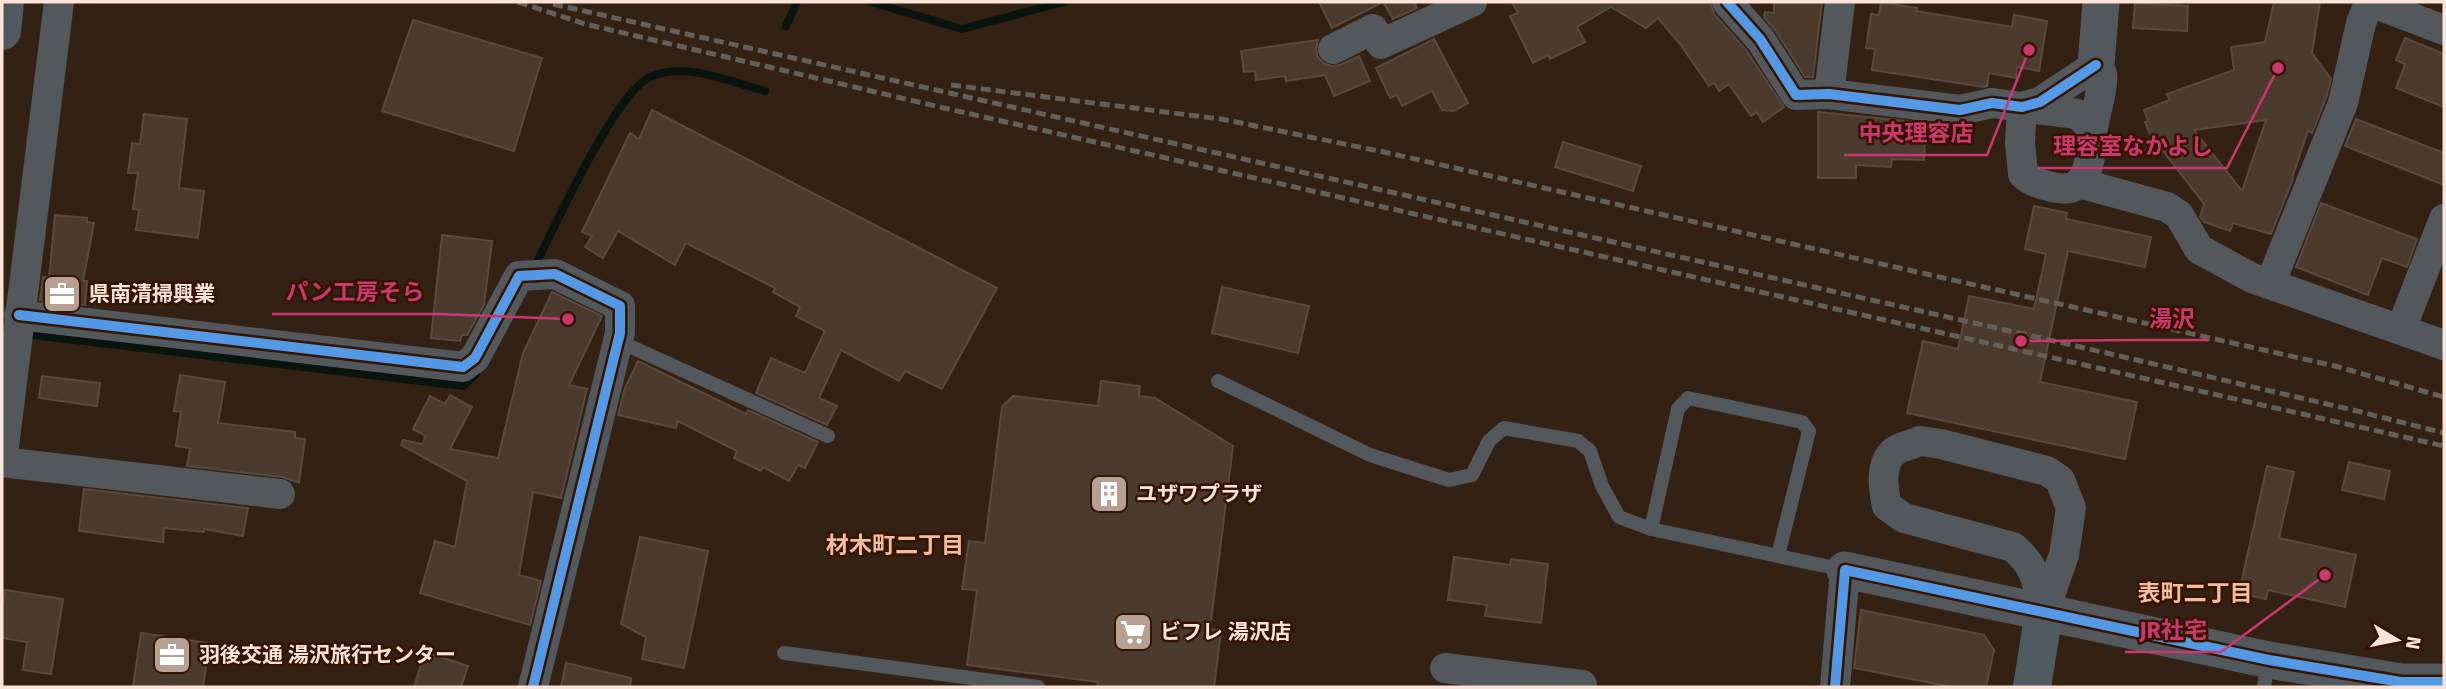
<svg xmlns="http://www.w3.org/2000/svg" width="2446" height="689" font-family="'Fira Sans','Noto Sans JP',sans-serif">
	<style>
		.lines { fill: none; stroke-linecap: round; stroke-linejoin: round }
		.stream { stroke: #09140f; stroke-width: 8 }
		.building { fill: #4b3a2e; stroke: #5a493d; stroke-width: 2; fill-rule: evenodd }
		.service { stroke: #53585c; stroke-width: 14 }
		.minor { stroke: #53585c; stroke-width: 30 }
		.tertiary { stroke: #53585c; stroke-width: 37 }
		.secondary { stroke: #4f5b60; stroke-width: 38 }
		.rail { stroke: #635f5b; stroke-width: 5; stroke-dasharray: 10 5; stroke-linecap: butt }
		.cycleway-casing { stroke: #351500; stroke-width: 15 }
		.cycleway { stroke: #5399e6; stroke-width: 10 }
		.labels { text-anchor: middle; stroke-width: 5; stroke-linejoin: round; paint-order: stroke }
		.poi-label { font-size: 21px; font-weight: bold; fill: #fce5d8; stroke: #351500; text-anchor: start }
		.neighbourhood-label { font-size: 23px; font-weight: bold; fill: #f3bc9c; stroke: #351500 }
		.leader { fill: none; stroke: #cb376e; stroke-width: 2.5 }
		.callout-dot { fill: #cb376e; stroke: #351500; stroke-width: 2.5 }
		.callout-label { font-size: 23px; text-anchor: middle; font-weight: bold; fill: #cb376e; stroke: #351500; stroke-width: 5; stroke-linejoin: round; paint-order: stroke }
	</style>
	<rect width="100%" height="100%" fill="#332114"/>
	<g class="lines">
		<g class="stream">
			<polyline points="871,2 962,29 1064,2"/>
			<polyline points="786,26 797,2"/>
			<path d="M534,268c20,-40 81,-175 116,-191 35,-16 81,5 115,14"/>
			<polyline points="24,334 463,386 476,374"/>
		</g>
	</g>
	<g class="building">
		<polygon points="1319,2 1414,2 1417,8 1393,19 1383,2 1332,28"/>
		<polygon points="1512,2 1710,2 1714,14 1746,50 1784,107 1763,122 1757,112 1751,116 1729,84 1719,91 1714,83 1709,86 1680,44 1658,18 1646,28 1611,7 1577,27 1585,42 1550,59 1548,55 1533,63 1510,16 1518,13"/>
		<polygon points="1774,2 1822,2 1813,77 1805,77 1775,30 1764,17 1765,12 1774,13"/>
		<polygon points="1881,2 1917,8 1916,11 2012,27 2014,15 2047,21 2039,71 2017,67 2016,78 1989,73 1987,86 1984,87 1872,70 1875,49 1866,48 1871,14 1879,15"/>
		<path d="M2274,2h46l-8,51 19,26 -5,19 -14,35 -4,-2 -16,47 1,1 -22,55 -38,-11 -3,8 -26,-9 -4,-5 4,-13 -41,-53 -5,2 -13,-31 3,-1 -4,-11 26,-10 -3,-6 67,-24 -3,-23 34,-5zM2266,120l-24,71 -48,-61z"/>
		<polygon points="2135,3 2188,6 2187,31 2133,28"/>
		<polygon points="413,20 542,58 514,151 382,111"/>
		<polygon points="2405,38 2444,54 2444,107 2396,88 2405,64 2396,60"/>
		<polygon points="1434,39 1468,103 1454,111 1442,110 1432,91 1402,106 1397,95 1390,98 1376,68"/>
		<polygon points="1318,40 1316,49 1317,56 1323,63 1331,66 1340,65 1359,56 1370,81 1334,96 1325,75 1286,81 1285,76 1256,80 1255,71 1244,72 1241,51"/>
		<polygon points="652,110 997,288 942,389 905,371 899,381 841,350 819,398 837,406 827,425 756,393 771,358 805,373 825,331 796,316 800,307 773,292 775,288 686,243 675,265 618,231 603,258 585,247 592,236 582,232 630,133 639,139"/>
		<polygon points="1818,112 1926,123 1924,160 1892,159 1891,167 1856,165 1856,178 1818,178"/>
		<polygon points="144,114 187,119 179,188 204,191 198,238 136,230 139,210 133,209 138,173 128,173 132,143 140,144"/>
		<polygon points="2356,119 2444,153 2444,185 2345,146"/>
		<polygon points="1563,142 1641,166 1633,191 1555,167"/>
		<polygon points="2321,203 2417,239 2407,267 2382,258 2368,295 2296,267"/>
		<polygon points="2034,206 2067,213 2066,219 2151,237 2145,267 2068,251 2040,382 2137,402 2125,459 1907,413 1923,341 1958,349 1969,296 2034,309 2046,254 2025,249"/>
		<polygon points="55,215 87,218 87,222 94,223 83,281 87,281 85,305 40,300 43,277 49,278"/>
		<polygon points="442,235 492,241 484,305 467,335 462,335 460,341 431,338"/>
		<polygon points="1222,287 1309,306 1298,353 1212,333"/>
		<polygon points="552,292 602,316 569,385 587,389 561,498 533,492 519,575 541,581 530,625 420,593 435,541 455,547 467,481 401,445 403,440 422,444 426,436 413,429 430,396 445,404 450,395 472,407 450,449 498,458 523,353"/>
		<polygon points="638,361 746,414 748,410 818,442 805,468 798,465 789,481 763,467 761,471 734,458 737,451 678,421 676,428 618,415 625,388"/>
		<polygon points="180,375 225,382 218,423 295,432 295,438 305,439 299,483 282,477 187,466 190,448 176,446 181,412 174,411"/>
		<polygon points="42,376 100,383 97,406 39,398"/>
		<polygon points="1101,381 1140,386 1139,396 1155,398 1233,446 1210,629 1221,631 1214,687 1097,687 1098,682 967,665 977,590 962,589 969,541 985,543 1002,407 1013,396 1098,406"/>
		<polygon points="2349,462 2390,471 2384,499 2342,490"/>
		<polygon points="2267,466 2294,472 2279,538 2356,555 2345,607 2268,590 2266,599 2239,593"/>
		<polygon points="84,489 248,508 243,536 204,529 204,532 164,528 163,542 79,531"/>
		<polygon points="640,537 708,551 684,668 642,659 646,637 621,624"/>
		<polygon points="1454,557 1510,565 1511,559 1548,564 1541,623 1485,616 1487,605 1448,600"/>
		<polygon points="5,590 63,599 51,674 23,670 27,642 2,638 2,611"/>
		<polygon points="1861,610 1984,635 1994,650 1986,687 1952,687 1854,668"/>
		<polygon points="141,633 209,643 203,687 133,687"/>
		<polygon points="425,652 468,666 461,687 414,687"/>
		<polygon points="566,663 631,678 630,687 561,687"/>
	</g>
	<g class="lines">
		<g class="service">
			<polyline points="618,341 828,436"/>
			<polyline points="1218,381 1370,455 1449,480 1472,475 1489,441 1504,428 1578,441 1590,451 1602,486 1619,517 1651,529 1844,570"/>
			<polyline points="1651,529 1678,409 1688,398 1802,422 1809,431 1778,556"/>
			<polyline points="784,653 1038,687"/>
			<polyline points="2264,687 2268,661"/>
		</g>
		<g class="minor">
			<path d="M1727,2l33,37 36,56 33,-1 131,16 32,-7 30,4 18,-5 56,-37c2,3 5,6 6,9 2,11 -7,42 -9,54 -4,28 0,69 -41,59 -12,-3 -20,-5 -29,-13l-3,-31 2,-36 55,7 9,8 6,11"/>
			<polyline points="2370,2 2444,30"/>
			<polyline points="1333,49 1373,29 1381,44 1472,2"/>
			<polyline points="1829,94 1840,2"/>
			<polyline points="2079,183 2167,207 2179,215 2199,249 2252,278 2444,345"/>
			<polyline points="2270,284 2343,103 2361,23 2369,3"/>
			<polyline points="19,315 463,367 475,358 519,276 555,274 620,306 620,333 533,687"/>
			<polyline points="2401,329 2444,219"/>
			<path d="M1920,441l21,3 106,27 13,9 11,28 -7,47 -20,57c-7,-28 -7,-45 -31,-65l-109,-29 -17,-12c-4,-18 -8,-47 11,-57 7,-3 15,-5 22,-8z"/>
			<polyline points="2,462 280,494"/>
			<polyline points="2,463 59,2"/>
			<polyline points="1445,668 1582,685 1582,687"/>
			<polyline points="1835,687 1845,570"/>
		</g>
		<g class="tertiary">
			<polyline points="2096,65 2101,2"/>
			<polyline points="1845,570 2269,660 2401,682 2444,682"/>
		</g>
		<g class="secondary">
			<polyline points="2,31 5,2"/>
			<polyline points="2032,687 2044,612"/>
		</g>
		<g class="rail">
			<polyline points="518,2 585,24 944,108 2444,446"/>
			<polyline points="553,4 2072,345 2357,411 2444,433"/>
			<polyline points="951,85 1221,119 1384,152 2335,366 2444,397"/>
		</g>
		<defs>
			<g id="cycleway">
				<polyline points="1727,2 1760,39 1796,95 1829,94 1960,110 1992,103 2022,107 2040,102 2096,65"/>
				<polyline points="19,315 463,367 475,358 519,276 555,274 620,306 620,333 533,687"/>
				<polyline points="1835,687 1845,570 2269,660 2401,682 2444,682"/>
			</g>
		</defs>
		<use href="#cycleway" class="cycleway-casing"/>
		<use href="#cycleway" class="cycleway"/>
	</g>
	<defs>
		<symbol id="office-square" viewBox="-11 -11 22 22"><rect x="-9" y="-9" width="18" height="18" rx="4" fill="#b6a093" stroke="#351500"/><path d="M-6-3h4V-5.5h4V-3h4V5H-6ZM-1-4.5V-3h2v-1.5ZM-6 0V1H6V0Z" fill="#fff"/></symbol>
		<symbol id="building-square" viewBox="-11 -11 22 22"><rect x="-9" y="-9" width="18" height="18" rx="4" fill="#b6a093" stroke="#351500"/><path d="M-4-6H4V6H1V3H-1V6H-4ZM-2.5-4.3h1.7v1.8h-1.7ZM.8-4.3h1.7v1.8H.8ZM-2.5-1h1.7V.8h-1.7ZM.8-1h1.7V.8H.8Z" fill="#fff"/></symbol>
		<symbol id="supermarket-square" viewBox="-11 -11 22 22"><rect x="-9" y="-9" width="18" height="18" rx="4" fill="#b6a093" stroke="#351500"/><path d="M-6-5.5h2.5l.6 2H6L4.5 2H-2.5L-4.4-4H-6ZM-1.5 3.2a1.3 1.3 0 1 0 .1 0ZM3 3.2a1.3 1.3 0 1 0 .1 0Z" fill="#fff"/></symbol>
	</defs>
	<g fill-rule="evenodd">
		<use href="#office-square" x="40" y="272" width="44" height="44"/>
		<use href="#building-square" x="1087" y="472" width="44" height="44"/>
		<use href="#supermarket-square" x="1111" y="610" width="44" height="44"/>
		<use href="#office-square" x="150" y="633" width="44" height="44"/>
	</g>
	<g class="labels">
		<g class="poi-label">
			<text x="89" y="301">県南清掃興業</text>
			<text x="1136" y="501">ユザワプラザ</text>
			<text x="1160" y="639">ビフレ 湯沢店</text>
			<text x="199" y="662">羽後交通 湯沢旅行センター</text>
		</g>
		<g class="neighbourhood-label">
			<text x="895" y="553">材木町二丁目</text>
			<text x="2195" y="601">表町二丁目</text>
		</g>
	</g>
	<path class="leader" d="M2029 50L1987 155H1844M2278 68L2227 168H2038M568 319L438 314H272M2021 341L2135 340H2209M2325 575L2221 652H2125"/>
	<g class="callout-dot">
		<circle cx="2029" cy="50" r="7"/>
		<circle cx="2278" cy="68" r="7"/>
		<circle cx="568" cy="319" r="7"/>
		<circle cx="2021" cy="341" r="7"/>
		<circle cx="2325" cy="575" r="7"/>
	</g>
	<g class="callout-label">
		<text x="1916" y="141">中央理容店</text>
		<text x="2133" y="154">理容室なかよし</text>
		<text x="355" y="300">パン工房そら</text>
		<text x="2172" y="327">湯沢</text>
		<text x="2173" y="638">JR社宅</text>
	</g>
	<rect width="2446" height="689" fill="none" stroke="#fce5d8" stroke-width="7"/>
	<g transform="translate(2397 640) rotate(100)" stroke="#351500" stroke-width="5" paint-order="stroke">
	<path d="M0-5L12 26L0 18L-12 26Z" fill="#fce5d8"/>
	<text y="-10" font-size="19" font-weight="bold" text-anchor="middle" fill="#fce5d8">N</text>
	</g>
</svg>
